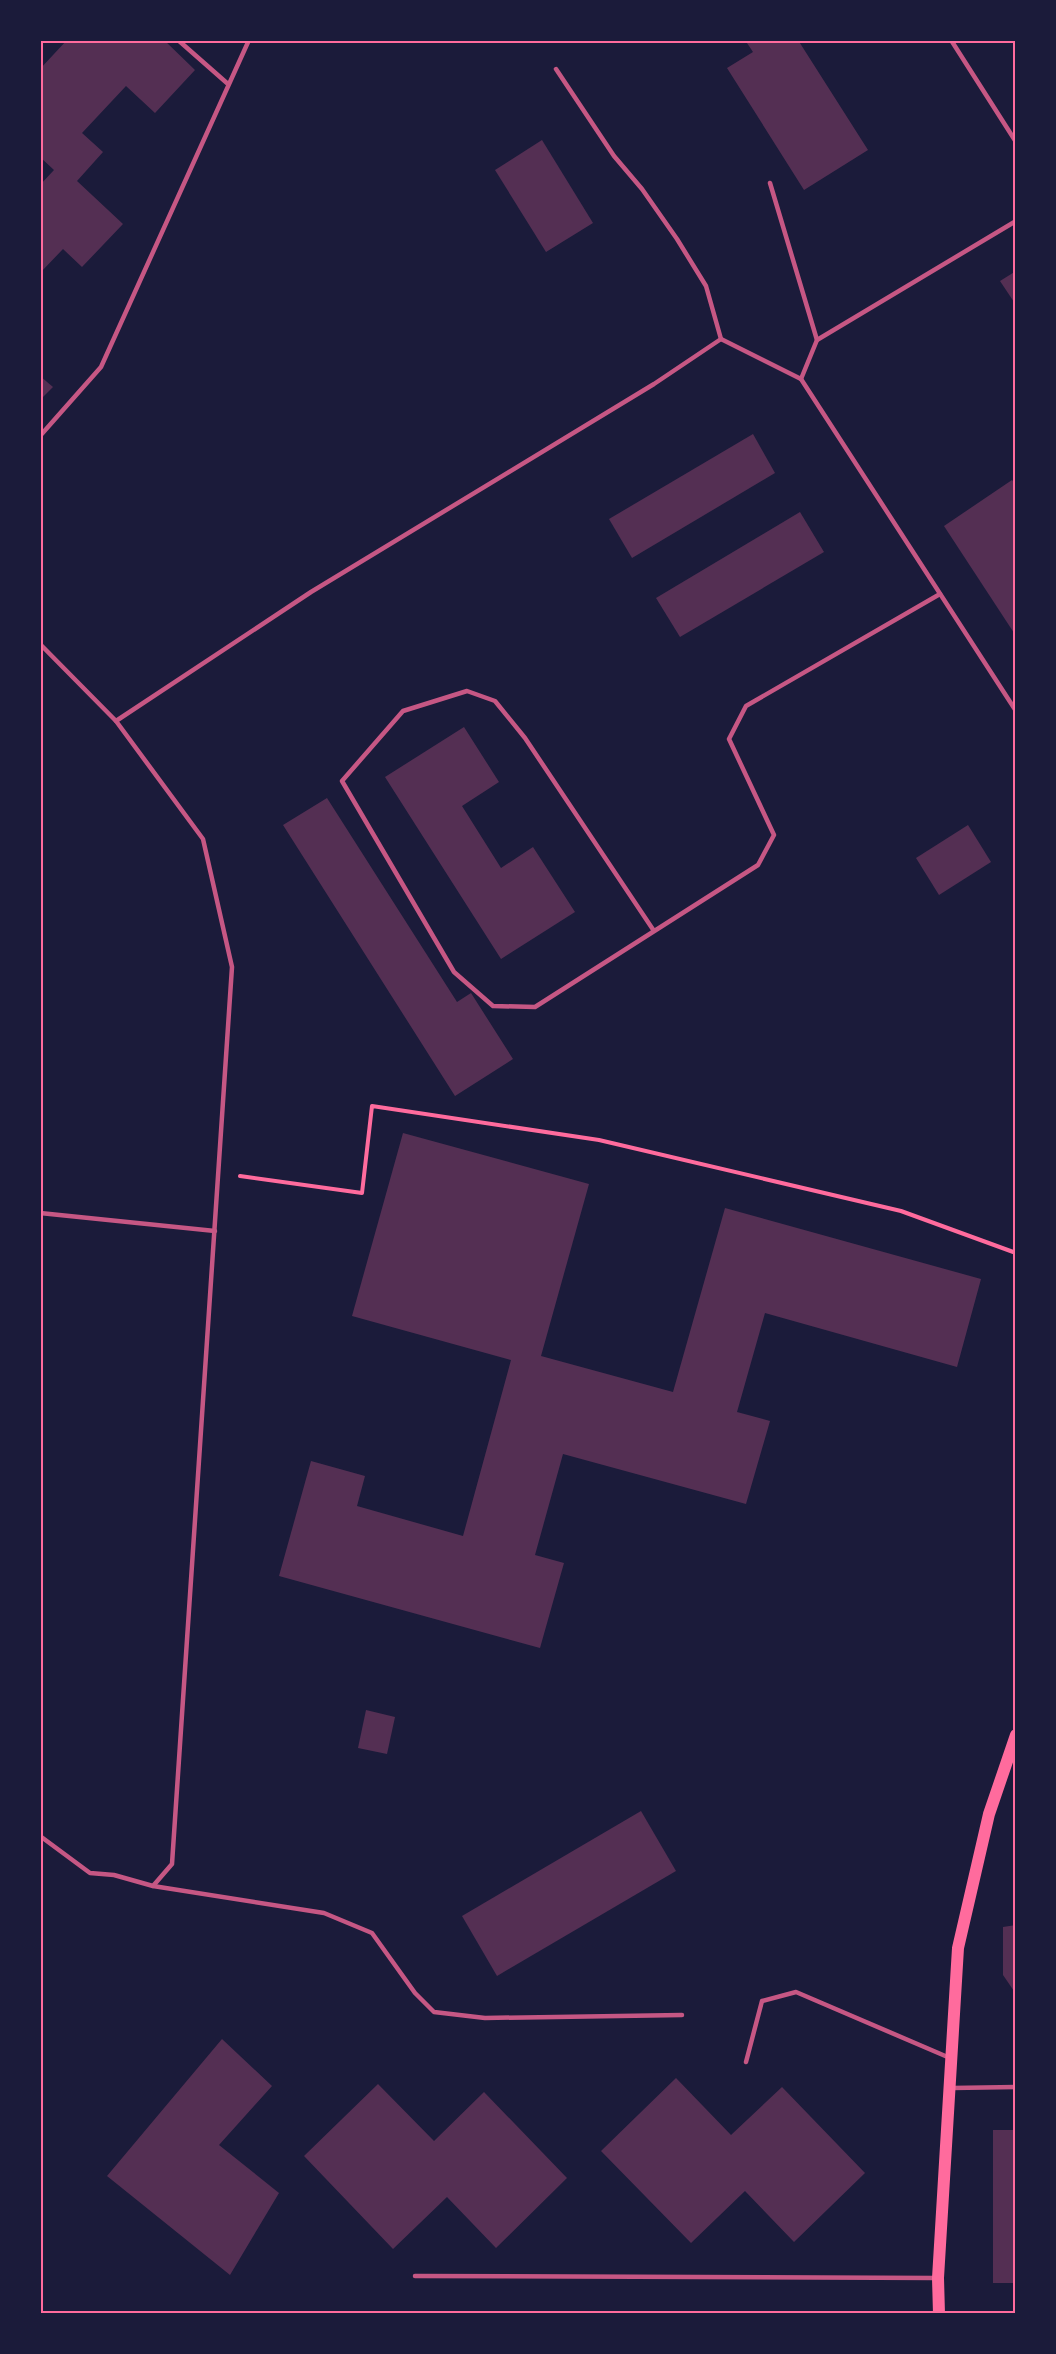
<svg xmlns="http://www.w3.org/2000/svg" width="1056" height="2354" font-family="Montserrat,sans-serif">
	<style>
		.building { fill: #542f53 }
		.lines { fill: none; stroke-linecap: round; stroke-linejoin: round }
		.path { stroke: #ff6b9d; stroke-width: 4 }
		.service { stroke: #c65784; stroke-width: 4.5 }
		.secondary { stroke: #ff6b9d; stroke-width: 12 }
		.neatline { fill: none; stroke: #ff6b9d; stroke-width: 2 }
	</style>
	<rect width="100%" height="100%" fill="#1b1b3a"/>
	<g class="building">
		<polygon points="67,40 164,40 195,70 155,113 126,86 82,133 103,152 77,181 123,224 82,267 63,249 40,273 40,185 54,170 40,157 40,69"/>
		<polygon points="745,40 798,40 868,150 804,190 727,68 753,52"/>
		<polygon points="542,140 593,223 546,252 495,170"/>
		<polygon points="1016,271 1016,305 1000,281"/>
		<polygon points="40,376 53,387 40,400"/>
		<polygon points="753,434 775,473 632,558 609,519"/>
		<polygon points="1012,480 1016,485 1016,636 944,526"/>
		<polygon points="800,512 824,552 680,637 656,598"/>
		<polygon points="464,727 499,782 462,806 501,868 533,847 575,912 501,959 385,777"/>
		<polygon points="327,798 457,1002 471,993 513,1059 455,1096 283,825"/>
		<polygon points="968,825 991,862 939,895 916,858"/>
		<polygon points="403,1133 589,1184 541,1356 673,1392 725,1208 981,1279 957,1367 765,1313 737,1412 770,1421 746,1504 563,1454 535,1555 564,1563 540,1648 279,1576 311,1461 365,1476 357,1506 463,1536 511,1360 352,1316"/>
		<polygon points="366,1710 395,1717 387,1754 358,1748"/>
		<polygon points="641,1811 676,1871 497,1976 462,1916"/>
		<polygon points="1016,1925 1016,1994 1003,1975 1003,1927"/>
		<polygon points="222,2039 272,2086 219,2145 279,2193 230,2275 107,2176"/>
		<polygon points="676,2078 731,2135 782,2087 865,2173 794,2242 745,2191 691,2243 601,2151"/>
		<polygon points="378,2084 434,2141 484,2092 567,2178 496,2248 447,2197 393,2249 304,2156"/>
		<rect x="993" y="2130" width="23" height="153"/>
	</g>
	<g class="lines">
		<polyline class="path" points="240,1176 362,1193 372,1106 599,1140 901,1211 1016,1253"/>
		<g class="service">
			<polyline points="178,40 228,84"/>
			<polyline points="951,40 1016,142"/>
			<polyline points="556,69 614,156 642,189 677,239 706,286 721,339"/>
			<polyline points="770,183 817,340"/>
			<polyline points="801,379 1016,711"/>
			<polyline points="40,436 101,367 249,40"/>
			<polyline points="40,644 116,721 203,839 232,967 172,1864 153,1886 114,1875 90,1873 40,1836"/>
			<polyline points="116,721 311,592 654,384 721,339 801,379 817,340 1016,221"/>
			<polyline points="654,931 525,738 495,701 467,691 403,711 342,781 454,972 493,1006 535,1007 758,865 774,835 729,739 746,706 940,594"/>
			<polyline points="40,1213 215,1231"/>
			<polyline points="153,1886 324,1913 372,1933 415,1993 434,2012 485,2018 682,2015"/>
			<polyline points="746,2062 762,2001 796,1992 950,2058"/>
			<polyline points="952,2088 1016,2087"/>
			<polyline points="415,2276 935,2278"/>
		</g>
		<polyline class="secondary" points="939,2314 938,2278 958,1948 989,1814 1016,1735"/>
	</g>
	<rect width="1056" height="2354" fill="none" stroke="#1b1b3a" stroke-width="84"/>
	<rect x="42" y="42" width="972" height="2270" class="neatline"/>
</svg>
